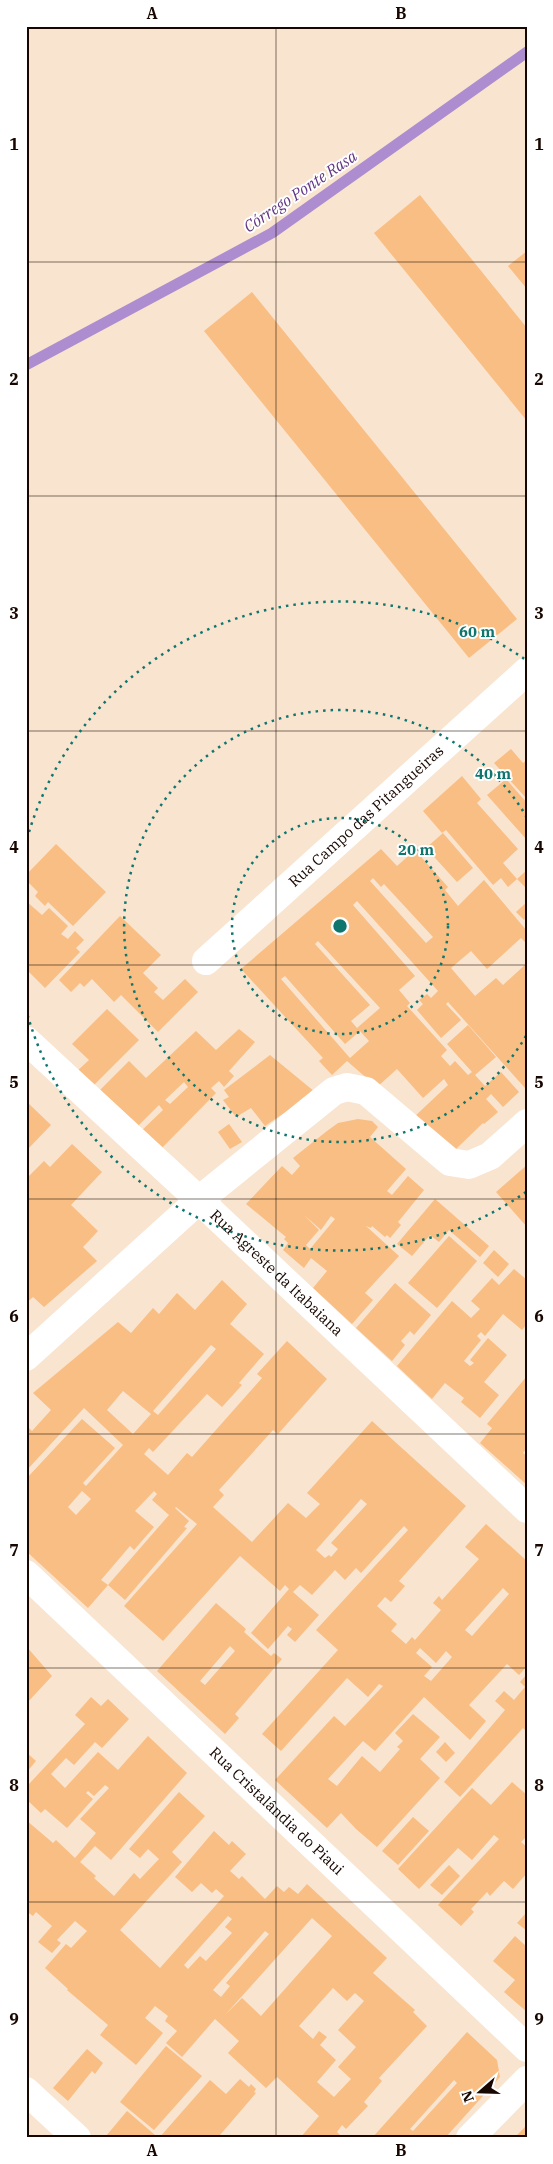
<svg xmlns="http://www.w3.org/2000/svg" width="553" height="2164" font-family="'IBM Plex Serif',serif">
	<style>
		.lines { fill: none; stroke-linecap: round; stroke-linejoin: round }
		.stream { stroke: #ad8dcf; stroke-width: 11 }
		.building { fill: #f9be83; fill-rule: evenodd }
		.minor { stroke: #fff; stroke-width: 28 }
		.grid { fill: none; stroke: #180700; stroke-width: 1; stroke-opacity: 0.55 }
		.ring { fill: none; stroke: #0f766e; stroke-width: 2.5; stroke-dasharray: 2.5 5 }
		.labels { text-anchor: middle; stroke-width: 4; stroke-linejoin: round; paint-order: stroke }
		.street-label { font-size: 15px; fill: #180700; stroke: #fff }
		.water-label { font-size: 16px; font-style: italic; fill: #603585; stroke: #fff }
		.centre { fill: #0f766e; stroke: #fff; stroke-width: 2.5 }
		.ring-label { font-size: 15px; text-anchor: middle; font-weight: bold; fill: #0f766e; stroke: #fff; stroke-width: 4; stroke-linejoin: round; paint-order: stroke }
		.neatline { fill: none; stroke: #180700; stroke-width: 2 }
		.grid-label { font-size: 16px; text-anchor: middle; font-weight: bold; fill: #180700 }
	</style>
	<rect width="100%" height="100%" fill="#f9e4cf"/>
	<g class="lines">
		<polyline class="stream" points="26,365 272,233 527,52"/>
	</g>
	<g class="building">
		<polygon points="420,195 527,328 527,421 374,233"/>
		<polygon points="527,251 527,289 508,266"/>
		<polygon points="252,292 517,619 469,658 204,331"/>
		<polygon points="511,749 523,763 527,760 527,799 494,763"/>
		<polygon points="462,776 481,799 477,803 518,849 503,863 517,879 508,887 501,878 493,885 446,830 442,833 423,811"/>
		<polygon points="506,779 527,803 527,840 487,795"/>
		<polygon points="443,833 473,868 457,882 426,848"/>
		<polygon points="56,844 106,892 73,926 48,902 45,906 35,896 38,892 26,880 26,875"/>
		<path d="M381,849l16,17 18,-16 33,37 -3,3 13,16 26,-26 43,51v13l-6,-6 -34,31 -16,-18 -20,17 24,28 21,-18 7,7 24,-22v46l-2,1 2,2v74l-2,2 -77,-86 -2,2 15,16 -20,18 -24,-28 6,-6 -4,-4 8,-6 4,4 7,-7 -81,-90 -4,4 62,71 -16,14 11,13 -3,3 40,44 -6,6 9,10 5,-5 13,14 4,-3 -25,-28 21,-19 28,32 -21,18 10,11 16,-14 18,20 -16,15 -12,-13 -5,5 12,13 -14,12 -1,-1 -27,26 -12,-2 -31,-29 35,-33 -4,-6 -21,19 -26,-29 -20,18 -30,-26 -15,14 -13,-14 4,-3 -82,-89zM373,878l8,9 3,-3 49,53 -7,6 -56,-62zM318,941l62,67 -23,20 -6,-7 19,-16 -55,-61zM285,976l60,68 15,-13 9,10 -19,17 -69,-79z"/>
		<polygon points="527,870 527,889 517,879"/>
		<polygon points="26,901 42,915 49,908 68,926 61,934 68,939 75,931 84,940 76,948 80,952 45,988 26,969"/>
		<polygon points="527,902 527,917 524,920 516,912"/>
		<polygon points="120,916 161,955 143,973 158,988 154,992 163,1000 185,979 198,992 158,1032 121,995 114,1002 92,979 84,987 80,983 71,992 59,980"/>
		<polygon points="107,1009 139,1040 91,1088 75,1073 89,1060 72,1044"/>
		<path d="M239,1029l16,13 -26,29 5,5 -10,11 -5,-6 -8,7 5,5 -58,59 -20,-18 25,-24 -4,-5 -25,25 -38,-36 33,-33 17,17 50,-47 20,19zM184,1082l4,5 -18,17 -5,-4z"/>
		<polygon points="270,1055 315,1092 265,1126 251,1108 236,1117 223,1100 229,1097 224,1090"/>
		<polygon points="28,1103 51,1125 26,1151 26,1105"/>
		<path d="M358,1119l14,2 6,6 -8,10 36,32 -19,22 5,4 16,-19 16,14 -26,32 3,3 -11,13 -3,-3 -2,2 -13,-11 -1,2 -5,-2 33,30 -34,37 8,7 -21,24 -39,-36 14,-17 -16,-13 -7,10 -6,-5 -15,-13 5,-7 -4,-4 2,-2 -40,-33 36,-38 10,9 8,-9 -7,-8 34,-27 11,-8zM304,1215l17,15 10,-14 4,3 -25,30 -4,-4 13,-15z"/>
		<polygon points="229,1124 242,1142 230,1149 218,1132"/>
		<polygon points="72,1144 102,1172 71,1205 98,1231 83,1247 97,1261 44,1307 33,1297 26,1303 26,1179 44,1161 50,1167"/>
		<polygon points="527,1165 527,1181 525,1183 527,1185 527,1227 496,1192"/>
		<polygon points="435,1199 489,1246 480,1257 449,1230 439,1242 430,1235 412,1256 397,1244"/>
		<polygon points="449,1236 477,1261 437,1308 408,1283"/>
		<polygon points="494,1250 509,1264 498,1277 483,1263"/>
		<polygon points="514,1269 527,1280 527,1324 522,1330 503,1314 485,1336 481,1332 477,1336 481,1340 464,1361 470,1366 474,1363 470,1360 488,1338 507,1355 484,1382 499,1395 480,1418 461,1402 464,1398 445,1383 432,1399 397,1366 452,1301 471,1318 480,1309 471,1301 492,1278 499,1285"/>
		<path d="M222,1280l25,24 -17,20 34,30 -25,29 3,2 -20,22 -15,-13 -54,58 -4,-4 -5,6 24,21 19,-22 5,4 70,-79 -5,-4 30,-33 40,38 -49,55 -5,-4 -54,60 5,5 -11,12 39,35 36,-39 18,15 14,-14 -13,-11 65,-72 94,85 -67,75 6,5 -14,16 -6,-5 -8,9 20,18 -6,7 15,13 6,-7 3,3 26,-30 -8,-7 6,-7 3,4 37,-41 -14,-12 21,-23 41,37v105l-8,9 -12,-11 -38,41 17,16 -16,19 -46,-43 -49,54 -12,-10 -35,38 9,7 25,-30 18,16 20,-23 -3,-2 6,-6 -8,-8 18,-19 27,23 -20,22 20,19 -63,69 -21,-18 -15,-16 -14,15 -52,-48 59,-64 11,10 38,-40 -4,-2 -11,13 -21,-19 -66,73 -19,-17 76,-84 -22,-20 92,-100 -4,-4 -43,47 -5,-5 -11,12 -10,-10 -23,25 -12,-10 -7,7 26,23 -24,27 -8,-7 5,-6 -4,-3 -20,23 -17,-16 38,-44 -4,-4 -5,6 -40,-35 -77,85 -39,-35 73,-82 -21,-17 -1,1 14,13 -5,6 3,1 -62,72 -17,-15 61,-70 -17,-15 5,-6 -3,-3 -19,20 19,16 -20,23 -4,-4 -29,34 7,5 -20,23 -62,-57v-72l56,-60 33,29 -32,35 3,3 37,-41 -39,-37 -58,63v-46l6,6 19,-21 -18,-17 85,-71 13,11 22,-25 6,6 18,-21 18,17zM211,1345l5,4 -58,66 -5,-4zM123,1391l28,23 -18,20 -26,-24zM82,1491l9,8 -15,16 -8,-8zM361,1499l6,5 -36,39 7,6 -7,8 -2,-2 -4,3 -9,-8zM503,1588l6,6 -37,42 -7,-6zM420,1648l16,15 10,-12 6,6 -21,24 -7,-5 8,-9 -16,-14z"/>
		<polygon points="395,1283 431,1315 414,1335 410,1331 401,1341 405,1345 392,1361 356,1328"/>
		<polygon points="527,1376 527,1448 523,1453 527,1456 527,1485 480,1443 492,1428 487,1424"/>
		<path d="M216,1603l30,26 -2,3 27,24 3,-3 8,6 -47,55 4,4 -14,16 -68,-63zM230,1646l5,5 -30,34 -5,-4z"/>
		<polygon points="26,1646 52,1676 26,1704"/>
		<polygon points="527,1674 527,1732 523,1728 460,1797 444,1782 505,1710 495,1701 504,1691 514,1700 525,1687 520,1682"/>
		<path d="M91,1697l10,9 7,-7 21,20 -27,29 -7,-6 -21,23 -8,-7 -15,16 14,14 33,-36 20,18 30,-34 39,37 -76,87 -16,-14 -15,16 16,14 -2,2 20,18 20,-23 6,6 19,-20 -11,-10 -8,9 -11,-9 50,-57 26,24 -33,36 10,10 -62,68 40,38 64,-72 -8,-7 -4,4 -11,-10 -9,9 -17,-15 39,-46 15,14 3,-4 14,13 -16,17 9,8 3,-3 23,23 12,-13 7,6 5,-5 9,7 9,-10 80,74 -14,15 42,37 -2,2 14,14 -48,52 3,3 -18,21 4,4 -22,23 -4,-4 -5,7 6,6h-43l19,-22 -42,-39 -11,11 -38,-35 11,-12 -24,-22 -33,38 -16,-14 11,-12 -12,-10 3,-5 -13,-10 -10,12 18,15 -27,32 -36,-30 8,-10 -41,-35 1,-1 -23,-21 21,-24 5,4 16,-17 -12,-10 -18,19 4,3 -9,10 -14,-11 14,-16 -16,-14 -3,4 -7,-5v-91l27,23 3,-3 19,18 21,-25 -16,-14 29,-31 -4,-3 -11,11 -6,-5 -2,2 7,6 -26,29 -22,-19 -4,4 -15,-14v-18l3,3 56,-60 -10,-9zM228,1916l4,3 -7,8 7,6 -26,28 -6,-5 -12,13 -4,-4zM312,1918l20,18 -71,80 -19,-18 -17,17zM265,1931l4,3 -43,49 4,3 -9,11 -8,-7zM333,1988l14,13 8,-8 9,8 -26,29 18,17 -18,20 13,12 -17,18 -17,-15 19,-22 -16,-15 7,-8 -8,-6 -6,8 -14,-13z"/>
		<polygon points="445,1742 455,1753 446,1762 436,1752"/>
		<polygon points="26,1752 36,1761 26,1773"/>
		<polygon points="512,1782 527,1795 527,1836 521,1842 527,1847 527,1873 513,1889 504,1881 490,1896 487,1892 471,1909 474,1912 461,1926 438,1905 499,1839 494,1835 472,1860 458,1848 419,1889 398,1869 472,1788 491,1805"/>
		<polygon points="413,1817 429,1831 398,1865 382,1851"/>
		<polygon points="449,1865 460,1876 442,1895 430,1885"/>
		<polygon points="527,1912 527,1931 517,1923"/>
		<polygon points="515,1936 527,1947 527,2012 504,1992 515,1980 493,1961"/>
		<path d="M467,2032l30,28 3,17 -55,61h-73zM454,2080l3,3 -44,48 -3,-2z"/>
		<polygon points="166,2046 202,2076 154,2130 120,2102"/>
		<polygon points="87,2049 103,2063 95,2074 92,2071 68,2101 53,2088"/>
		<polygon points="240,2079 249,2087 251,2084 256,2089 254,2092 256,2093 220,2135 224,2138 159,2138 210,2080 226,2094"/>
		<polygon points="127,2111 155,2135 153,2138 108,2138 106,2136"/>
		<polygon points="527,2125 527,2138 514,2138"/>
	</g>
	<g class="lines">
		<g class="minor">
			<path id="s1" d="M206,961l321,-290"/>
			<path id="s2" d="M26,1040l173,160 328,309"/>
			<polyline points="26,1357 199,1200 334,1091 347,1087 366,1091 450,1162 469,1165 490,1156 527,1123"/>
			<path id="s3" d="M26,1574l501,474"/>
			<polyline points="26,2091 77,2138"/>
			<polyline points="470,2138 527,2080"/>
		</g>
	</g>
	<path class="grid" d="M276,26v2112M26,262h501M26,496h501M26,731h501M26,965h501M26,1199h501M26,1434h501M26,1668h501M26,1902h501"/>
	<g class="ring">
		<circle cx="340" cy="926" r="108"/>
		<path d="M526 1036A216 216 0 1 1 526 816"/>
		<path d="M526 1192A325 325 0 0 1 27 1013M27 839A325 325 0 0 1 526 660"/>
	</g>
	<g class="labels">
		<g class="street-label">
			<text dy="5" stroke="none"><textPath href="#s1" startOffset="216">Rua Campo das Pitangueiras</textPath></text>
			<text dy="5" stroke="none"><textPath href="#s2" startOffset="342">Rua Agreste da Itabaiana</textPath></text>
			<text dy="5" stroke="none"><textPath href="#s3" startOffset="345">Rua Cristalândia do Piaui</textPath></text>
		</g>
		<g class="water-label">
			<text transform="translate(300 191) rotate(-34)" y="6">Córrego Ponte Rasa</text>
		</g>
	</g>
	<circle cx="340" cy="926" r="8" class="centre"/>
	<g class="ring-label">
		<text x="477" y="637">60 m</text>
		<text x="493" y="779">40 m</text>
		<text x="416" y="855">20 m</text>
	</g>
	<rect width="553" height="2164" fill="none" stroke="#ffffff" stroke-width="55"/>
	<g transform="translate(480 2092) rotate(250)" stroke="#ffffff" stroke-width="4" paint-order="stroke">
	<path d="M0-4L9 19L0 12L-9 19Z" fill="#180700"/>
	<text y="-8" font-size="14" font-weight="bold" text-anchor="middle" fill="#180700">N</text>
	</g>
	<rect x="28" y="28" width="498" height="2108" class="neatline"/>
	<g class="grid-label">
		<text x="152" y="19">A</text>
		<text x="401" y="19">B</text>
		<text x="14" y="150">1</text>
		<text x="539" y="150">1</text>
		<text x="14" y="385">2</text>
		<text x="539" y="385">2</text>
		<text x="14" y="619">3</text>
		<text x="539" y="619">3</text>
		<text x="14" y="853">4</text>
		<text x="539" y="853">4</text>
		<text x="14" y="1088">5</text>
		<text x="539" y="1088">5</text>
		<text x="14" y="1322">6</text>
		<text x="539" y="1322">6</text>
		<text x="14" y="1556">7</text>
		<text x="539" y="1556">7</text>
		<text x="14" y="1791">8</text>
		<text x="539" y="1791">8</text>
		<text x="14" y="2025">9</text>
		<text x="539" y="2025">9</text>
		<text x="152" y="2156">A</text>
		<text x="401" y="2156">B</text>
	</g>
</svg>
